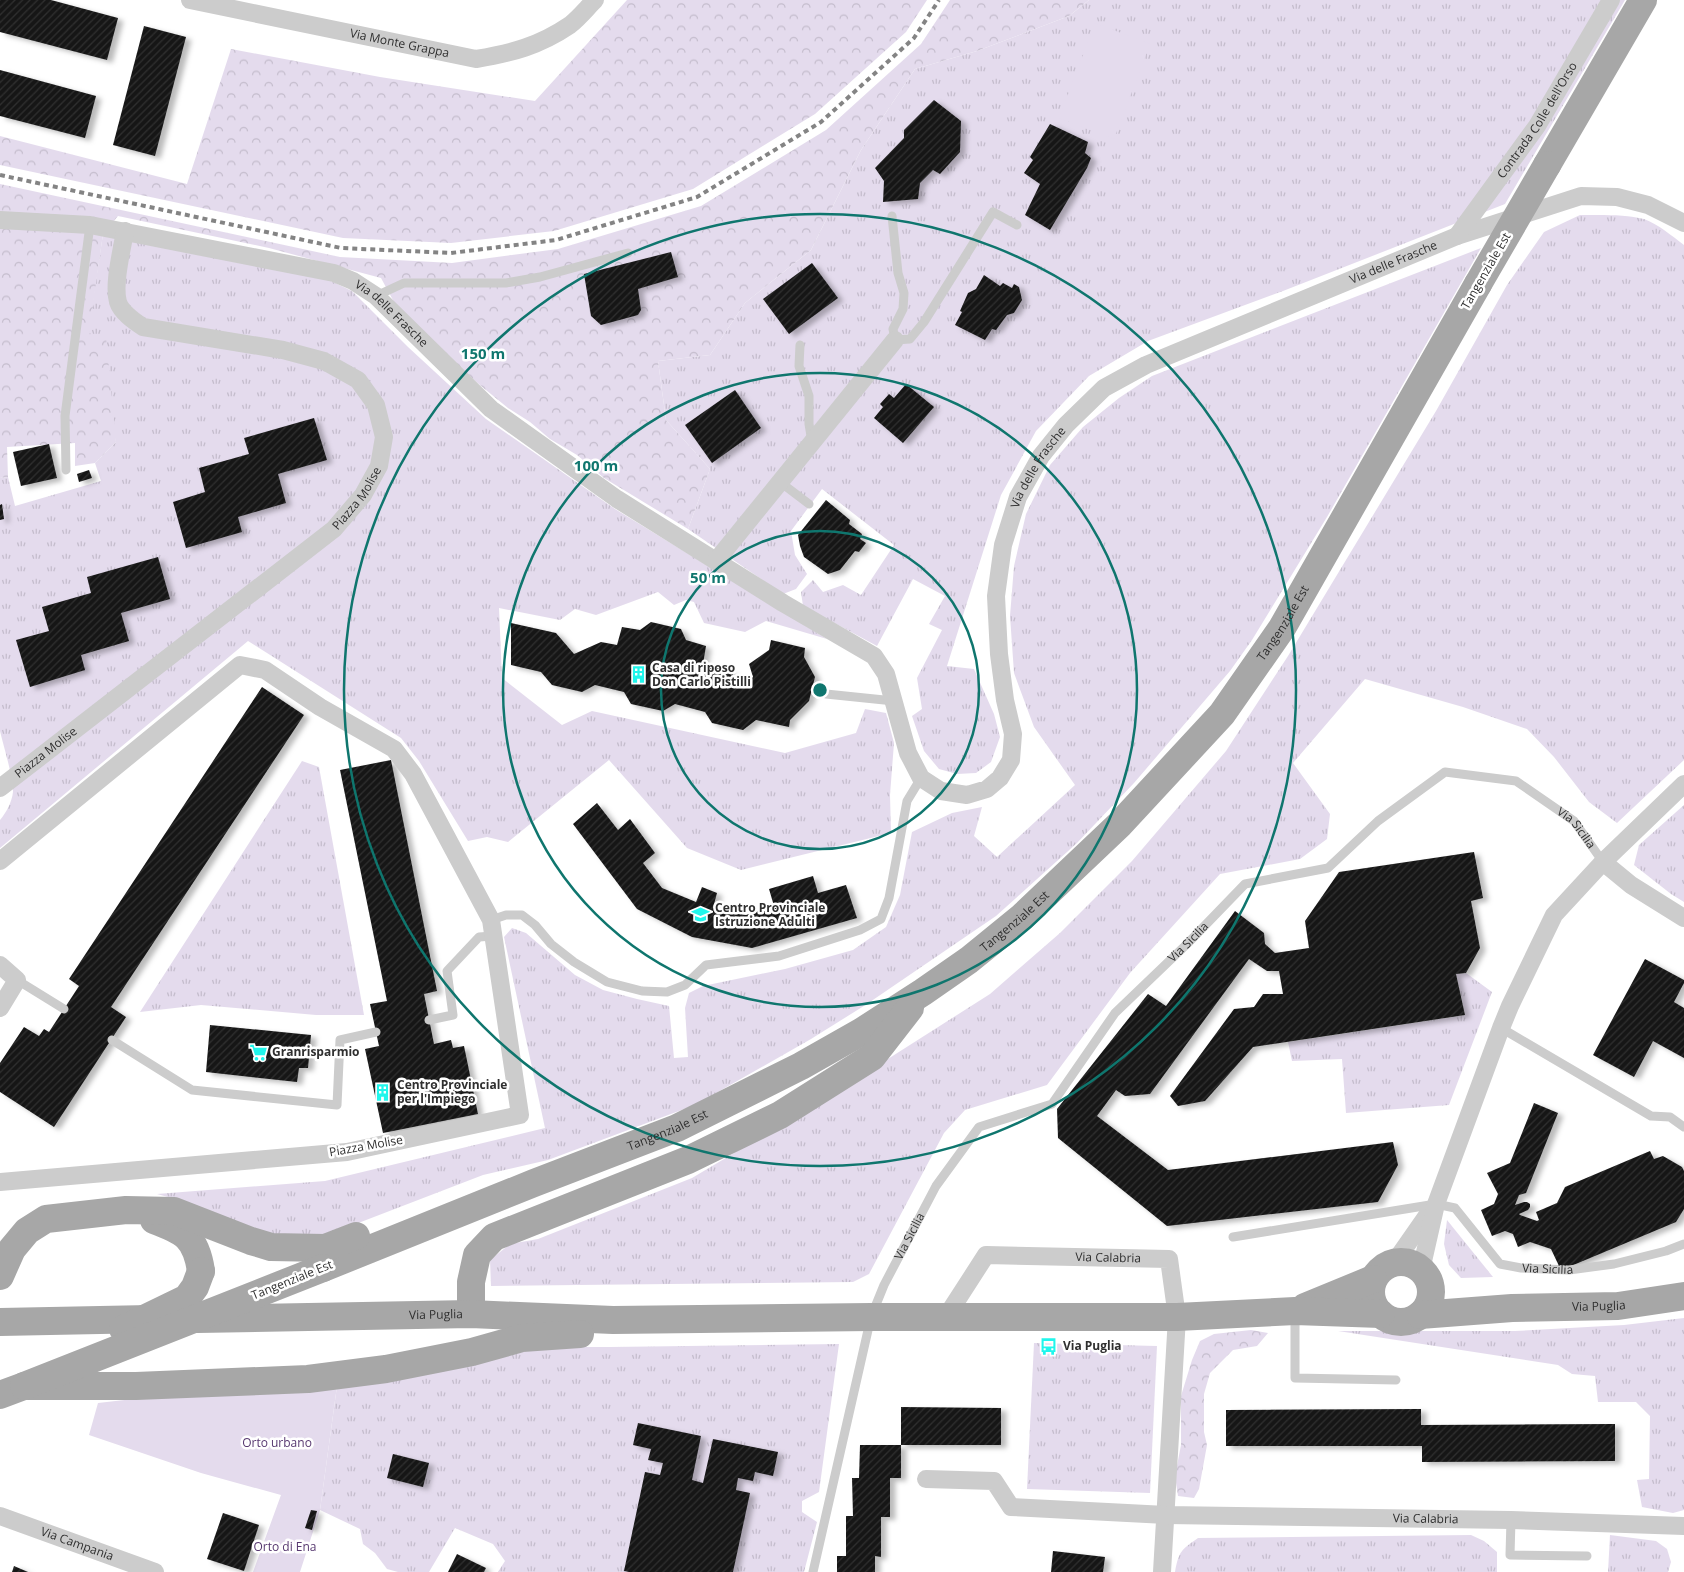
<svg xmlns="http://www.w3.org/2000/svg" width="1684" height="1572" font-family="'Open Sans',sans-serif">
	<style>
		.grass { fill: url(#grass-tufts) }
		.forest { fill: url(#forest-crowns) }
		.garden { fill: #e4dbed }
		.building { fill: url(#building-hatch); filter: url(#shadow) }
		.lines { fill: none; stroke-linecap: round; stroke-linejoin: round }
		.lane { stroke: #ccc; stroke-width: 9 }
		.street { stroke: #ccc; stroke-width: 18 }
		.primary { stroke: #a7a7a7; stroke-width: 28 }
		.rail { stroke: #848484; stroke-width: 4; stroke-dasharray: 5 4; stroke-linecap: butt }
		.primary-bridge { stroke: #a7a7a7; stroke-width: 28 }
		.ring { fill: none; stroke: #0f766e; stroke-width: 2.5 }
		.labels { text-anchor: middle; stroke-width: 5; stroke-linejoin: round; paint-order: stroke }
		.street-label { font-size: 12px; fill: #2f2f2f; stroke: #fff }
		.poi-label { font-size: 12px; font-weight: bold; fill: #2f2f2f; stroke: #fff; text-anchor: start }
		.park-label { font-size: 12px; fill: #56376f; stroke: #fff }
		.centre { fill: #0f766e; stroke: #fff; stroke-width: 2.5 }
		.ring-label { font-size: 15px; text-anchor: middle; font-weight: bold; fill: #0f766e; stroke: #fff; stroke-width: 5; stroke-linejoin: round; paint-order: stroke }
	</style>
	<defs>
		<pattern id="grass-tufts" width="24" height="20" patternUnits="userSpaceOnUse" patternTransform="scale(1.25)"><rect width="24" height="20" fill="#e4dbed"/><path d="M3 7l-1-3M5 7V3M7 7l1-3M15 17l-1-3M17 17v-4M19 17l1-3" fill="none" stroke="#c4bccc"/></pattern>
		<pattern id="forest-crowns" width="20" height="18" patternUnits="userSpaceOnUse" patternTransform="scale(1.25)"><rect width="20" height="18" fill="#e4dbed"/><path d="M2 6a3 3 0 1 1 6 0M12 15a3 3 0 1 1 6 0" fill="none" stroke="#c4bccc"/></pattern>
		<pattern id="building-hatch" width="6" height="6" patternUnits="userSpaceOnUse" patternTransform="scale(1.25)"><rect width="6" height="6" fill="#161616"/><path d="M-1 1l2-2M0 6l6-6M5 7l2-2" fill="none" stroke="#303030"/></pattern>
		<filter id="shadow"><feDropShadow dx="5.5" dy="3" stdDeviation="2.5" flood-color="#0004"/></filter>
	</defs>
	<rect width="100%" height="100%" fill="#fff"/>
	<g class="grass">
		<polygon points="1089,0 1625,0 1505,204 1283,291 1148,341 1089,376 1036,431 1001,495 947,666 974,669 994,714 1000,737 991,762 976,773 957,774 939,769 924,751 912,716 922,709 917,678 942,630 929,624 945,596 913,579 877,646 803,606 801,592 813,580 823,592 843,585 861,595 894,545 822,489 791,531 795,555 807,574 796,589 783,594 688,529 710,469 666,420 658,361 710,355 745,303 811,250 861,150 915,69 977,51 1069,16"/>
		<path d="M1580,215c19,0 46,-1 64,4 14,5 28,17 40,26v515l-67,63 -28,-21 -35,-45 -27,-28 -64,-22 -98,-28 -72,84 37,51 -3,25 -27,20 -80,15 -90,99 -83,112 -82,25 -21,23 -75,141 -16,8 -362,4 -1,-26 20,-16 28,-5 154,-61 133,-79 165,-105 70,-61 72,-72 94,-110 62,-95 148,-245 71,-126 37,-53z"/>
		<path d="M103,234l226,46 23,11 56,56 78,72 129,90 212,130 -61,-18 -21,11 -41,-9 -10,-21 -8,-2 -12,5 -16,-13 -62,23 -21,-6 -15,11 -61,-12 3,70 60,47 30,-14 193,42 71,-20 9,-24 21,4 8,30 -4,52 1,38 -150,37 -54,-22 -78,-88 -101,82 -21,-5 -19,4 -49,-80 -18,-23 -153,-97 -248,207v-28c6,-7 12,-18 13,-28 0,-16 -9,-44 -13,-61v-253l8,-1 7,29 86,-25 -6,-18 21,-21 -28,-109z"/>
		<polygon points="1481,248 1327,517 1252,640 1230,671 1134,783 1077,843 996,916 867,1004 811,1039 695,1105 548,1160 483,1175 335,1232 310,1238 282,1239 186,1202 157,1194 325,1181 545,1128 504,937 512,928 526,933 575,975 603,990 637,999 669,1006 674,1058 688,1057 685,1008 689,993 703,986 785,969 853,950 886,927 900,895 912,832 952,813 982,807 974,836 997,857 1075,785 1034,727 1014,673 1010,616 1014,566 1026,514 1050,465 1083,427 1119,398 1152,376"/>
		<polygon points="302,761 319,767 364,1015 316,1015 201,1005 140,1012"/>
		<polygon points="1684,805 1684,902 1671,894 1634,865 1639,845"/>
		<polygon points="1466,973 1492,992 1449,1105 1346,1113 1342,1059 1292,1061 1288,1042 1465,1015 1456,974"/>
		<polygon points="1447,1220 1493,1277 1461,1278 1449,1265 1444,1244"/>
		<polygon points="1684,1318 1684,1510 1673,1513 1642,1507 1637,1480 1649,1479 1650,1416 1636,1402 1598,1402 1595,1376 1572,1374 1558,1365 1338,1331 1515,1331 1624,1325"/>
		<polygon points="1034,1343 1157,1346 1150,1493 1027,1489"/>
		<polygon points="839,1344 819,1492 802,1501 802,1512 817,1522 804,1572 498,1572 505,1561 493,1544 455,1528 429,1572 398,1572 387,1569 375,1553 363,1544 360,1529 320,1510 337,1386 534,1347 611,1347"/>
		<path d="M1471,1535l13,6 13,11v20h-322c4,-21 6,-22 23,-34z"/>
		<polygon points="1610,1535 1656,1541 1667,1549 1671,1562 1668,1572 1608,1572"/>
	</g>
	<g class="forest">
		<polygon points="627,0 927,0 906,32 815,114 693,189 554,231 451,243 343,238 0,165 0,136 187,184 231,49 380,77 535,101"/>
		<polygon points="950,0 1089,0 1069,16 977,51 915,69 861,150 811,250 745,303 710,355 658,361 666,420 710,469 688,529 604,478 577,455 550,439 530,422 508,408 481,386 401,315 381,278 269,248 118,216 103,234 89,333 106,337 116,442 95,463 75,466 75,443 7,447 8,477 0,478 0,184 340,257 452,263 558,249 701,206 826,130 921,44"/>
		<polygon points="1251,1330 1268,1333 1257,1346 1233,1350 1210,1373 1204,1394 1204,1432 1207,1445 1199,1489 1194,1498 1178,1496 1175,1476 1181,1445 1181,1396 1192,1360 1200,1341 1214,1334"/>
	</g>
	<g class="garden">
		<polygon points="1095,23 1150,44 1114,139 1059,118"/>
		<polygon points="337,1386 320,1510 300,1572 253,1572 281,1495 201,1473 89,1435 98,1403 151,1397"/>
	</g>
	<g class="building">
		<polygon points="0,0 51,0 118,18 107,60 0,32"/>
		<polygon points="144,26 186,37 155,156 113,145"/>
		<polygon points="0,70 96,96 85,138 0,116"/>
		<polygon points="934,100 961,121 960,152 940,174 933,170 920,183 918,199 883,202 884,181 875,168 904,138 904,130"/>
		<polygon points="1050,124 1088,142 1085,153 1091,158 1087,168 1050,230 1025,215 1040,184 1024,173 1033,160 1030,157"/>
		<polygon points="671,252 678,277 638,289 641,310 638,315 601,325 591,316 584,274"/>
		<polygon points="812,263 838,298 789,334 763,299"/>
		<polygon points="984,275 1000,286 1003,283 1012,288 1014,284 1019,287 1022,300 1014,313 1007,315 996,330 992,329 985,340 955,325 962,312 960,311 968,293 976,289"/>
		<polygon points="906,384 934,407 903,443 874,418 883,407 880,404 889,394 894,398"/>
		<polygon points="735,390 761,428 712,463 685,425"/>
		<polygon points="314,418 327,460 278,474 286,503 238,517 242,532 186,548 173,502 205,492 199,468 249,454 244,438"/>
		<polygon points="49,444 57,478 21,486 13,452"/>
		<polygon points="89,470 92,478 79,482 77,474"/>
		<polygon points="826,500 850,520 849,524 862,534 860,539 866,543 859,552 855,551 840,570 828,574 804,557 800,546 798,535"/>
		<polygon points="2,504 4,519 0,520 0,505"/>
		<polygon points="158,557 170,599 121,613 129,641 81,655 85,670 30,687 16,640 49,631 42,607 91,593 87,577"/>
		<polygon points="651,622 681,629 686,640 706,646 703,664 731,672 738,682 753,677 749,664 769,650 771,640 805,648 804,657 815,677 809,701 790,720 789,727 756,720 743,730 712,723 705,712 675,704 663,711 631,704 624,692 595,685 582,692 552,685 541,672 511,665 511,623 556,633 574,654 601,642 617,645 622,627 640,630"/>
		<polygon points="262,687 304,715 111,1007 126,1017 54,1127 0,1092 0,1063 24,1027 39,1036 44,1029 49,1032 79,986 69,979"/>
		<polygon points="391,760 437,991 424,994 434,1044 451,1040 453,1048 464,1046 478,1114 383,1133 365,1049 379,1046 370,1004 387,1001 340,770"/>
		<polygon points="597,803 618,830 630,819 655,853 643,863 662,888 696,902 702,887 717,893 713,908 746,915 774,906 769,889 813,876 818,893 846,885 857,918 752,948 692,937 637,909 573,824"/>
		<polygon points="1474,852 1483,898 1471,901 1480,948 1466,973 1456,974 1465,1015 1253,1047 1205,1101 1178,1106 1170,1096 1234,1009 1254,1007 1263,994 1283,994 1279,971 1267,971 1249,959 1150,1094 1125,1096 1116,1090 1097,1116 1168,1170 1393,1142 1398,1165 1378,1202 1167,1226 1058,1138 1057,1109 1148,994 1166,1006 1235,911 1264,933 1265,944 1275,953 1309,948 1305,921 1339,872"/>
		<polygon points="1645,959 1684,980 1684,983 1674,1002 1684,1008 1684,1058 1653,1041 1634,1077 1593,1055"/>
		<polygon points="210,1025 311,1035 308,1068 299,1068 297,1082 206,1072"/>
		<polygon points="1534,1103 1558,1113 1526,1193 1519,1195 1515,1205 1524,1202 1527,1202 1530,1204 1530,1207 1528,1210 1519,1214 1520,1215 1537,1221 1539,1220 1536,1212 1557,1203 1565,1187 1650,1151 1654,1159 1663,1156 1682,1167 1684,1171 1684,1209 1676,1222 1571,1266 1559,1266 1551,1249 1530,1242 1518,1247 1513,1234 1505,1231 1492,1236 1481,1210 1494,1204 1498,1194 1487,1173 1510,1163"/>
		<polygon points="901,1407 1001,1408 1001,1445 901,1445"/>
		<polygon points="1421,1409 1421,1425 1615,1424 1615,1461 1422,1462 1422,1446 1226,1446 1226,1410"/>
		<polygon points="638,1423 701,1436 692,1480 703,1483 713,1439 778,1452 773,1476 755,1472 753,1481 738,1478 736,1490 750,1493 733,1572 629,1572 624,1571 645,1472 660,1475 663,1463 648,1460 651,1449 633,1445"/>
		<polygon points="860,1445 901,1445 901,1478 890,1478 890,1517 881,1517 881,1557 875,1556 875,1572 837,1572 837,1556 846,1556 846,1516 853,1516 852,1478 859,1478"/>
		<polygon points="393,1454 429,1463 423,1487 387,1478"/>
		<polygon points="311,1510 317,1511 312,1530 305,1528"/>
		<polygon points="223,1513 259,1525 244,1571 207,1559"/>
		<polygon points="1053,1551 1105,1557 1103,1572 1051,1572"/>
		<polygon points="457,1554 486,1568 484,1572 448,1572"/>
		<polygon points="14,1566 28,1572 12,1572"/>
	</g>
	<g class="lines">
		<g class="lane">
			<polyline points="892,216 898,273 904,293 903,309 893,329 895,340 910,339 924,322 993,212 1017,225"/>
			<polyline points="376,296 404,283 506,283 540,277 628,253"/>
			<polyline points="800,345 799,366 809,396 809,424 812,442"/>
			<polyline points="66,470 65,416 90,225"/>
			<polyline points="780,482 809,504"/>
			<polyline points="826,694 894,701"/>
			<polyline points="491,920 506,915 522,915 535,925 551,944 574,962 607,982 642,991 667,992 685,985 706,965 779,956 860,930 881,919 889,898 907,801 921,778"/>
			<polyline points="17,980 64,1009"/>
			<polyline points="429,1020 453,1015 447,971 479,937 493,936"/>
			<polyline points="1501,1028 1651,1116 1670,1117 1684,1127"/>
			<polyline points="112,1040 192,1090 337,1105 340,1040 376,1032"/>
			<path id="s1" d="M1233,1237l203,-33 19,4 45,56 21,4 48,2 45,-6 52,-13 18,-7"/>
			<polyline points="1295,1314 1295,1378 1396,1380"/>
			<polyline points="1511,1520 1510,1555 1587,1556"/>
			<path id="s2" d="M813,1572l58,-255 13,-32 52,-99 43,-59 73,-23 63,-91 73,-70 57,-59 83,-16 50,-47 67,-49 71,9 58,40 29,41"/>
		</g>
		<g class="street">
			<path id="s3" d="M190,0l286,59c36,-6 63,-13 94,-34 9,-7 17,-17 25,-25"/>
			<path id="s4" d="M0,220l90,5 244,48 19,8 23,15 115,113 126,90 166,104 91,53 12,18 22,79 13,25 20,13 26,4 20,-6 13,-11 11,-18 2,-26 -8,-34 -6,-46 -3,-58 7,-51 15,-48 23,-41 25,-31 38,-37 42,-23 311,-129 124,-40 36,1 31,8 36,18"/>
			<path id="s5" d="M1457,236l80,-110 74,-126"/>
			<polyline points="716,561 895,340"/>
			<path id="s6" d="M0,788l334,-259 29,-34 16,-29 5,-29 -8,-32 -18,-25 -34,-19 -41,-11 -140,-23c-9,-6 -22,-15 -25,-25 -5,-18 4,-52 7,-71"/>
			<polyline points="0,861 240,665 265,670 320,707 394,749 413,774 491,920 520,1115 347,1152 0,1182"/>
			<polyline points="1603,862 1631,885 1684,918"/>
			<polyline points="0,965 17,980 0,1008"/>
			<polyline points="1394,1263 1431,1210"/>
			<polyline points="1421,1270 1436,1204 1501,1028 1510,1006 1554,915 1603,862 1684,784"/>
			<path id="s7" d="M946,1317l40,-62 183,4 8,58 -15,255"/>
			<path id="s8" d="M926,1479l68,2 17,26 155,8 345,5 173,6"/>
			<path id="s9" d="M0,1516l155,56"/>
		</g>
		<g class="primary">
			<polyline points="1547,165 1643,0"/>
			<path d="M154,1220c30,11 42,17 47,51"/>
			<circle cx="1401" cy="1292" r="30"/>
			<path id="s10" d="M323,1268l211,-85 143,-55 124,-62 60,-34 62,-40 46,-32 54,-44 97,-92 102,-110 60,-86 196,-344"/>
			<polyline points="0,1276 12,1249 27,1231 46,1219 126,1210 174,1211 251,1241 271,1247 325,1248 356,1236"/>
			<polyline points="1305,1307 1373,1279"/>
			<polyline points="471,1314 471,1282 477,1255 494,1237 688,1160 780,1115 872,1057 910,1008"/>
			<path id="s11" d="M1420,1315l92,-7 106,-2 66,-10"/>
			<path id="s12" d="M197,1319l274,-5 142,6 258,-3h306l118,-6 86,3"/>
			<polyline points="0,1322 150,1319"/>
			<polyline points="0,1395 24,1386 136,1386 308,1379 386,1369 472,1352 522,1338 580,1334"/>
		</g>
		<polyline class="rail" points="0,175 341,248 451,253 556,240 697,197 821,122 914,38 939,0"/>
		<g class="primary-bridge">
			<polyline points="1478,284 1547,165"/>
			<polyline points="123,1329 187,1298 195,1287 201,1271"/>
			<polyline points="24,1386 323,1268"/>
		</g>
	</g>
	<g class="ring">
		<circle cx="820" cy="690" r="159"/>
		<circle cx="820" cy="690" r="317"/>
		<circle cx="820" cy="690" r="476"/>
	</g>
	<defs>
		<symbol id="building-bare" viewBox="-9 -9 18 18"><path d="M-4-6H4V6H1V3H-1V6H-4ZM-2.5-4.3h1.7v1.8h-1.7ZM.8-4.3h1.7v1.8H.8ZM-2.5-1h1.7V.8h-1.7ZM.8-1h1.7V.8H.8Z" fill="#20f6ec" stroke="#fff" stroke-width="2.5" paint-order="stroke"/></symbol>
		<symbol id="school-bare" viewBox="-9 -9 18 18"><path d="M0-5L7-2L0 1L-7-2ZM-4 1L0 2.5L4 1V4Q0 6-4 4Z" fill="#20f6ec" stroke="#fff" stroke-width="2.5" paint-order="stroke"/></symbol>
		<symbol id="supermarket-bare" viewBox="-9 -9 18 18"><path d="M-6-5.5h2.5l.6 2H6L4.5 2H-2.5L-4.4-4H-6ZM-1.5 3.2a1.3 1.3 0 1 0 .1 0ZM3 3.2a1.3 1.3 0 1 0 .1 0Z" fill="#20f6ec" stroke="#fff" stroke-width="2.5" paint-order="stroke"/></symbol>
		<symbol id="bus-bare" viewBox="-9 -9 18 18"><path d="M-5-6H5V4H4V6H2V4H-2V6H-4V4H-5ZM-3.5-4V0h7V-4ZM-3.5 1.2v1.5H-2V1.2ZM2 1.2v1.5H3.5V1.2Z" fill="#20f6ec" stroke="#fff" stroke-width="2.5" paint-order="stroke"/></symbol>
	</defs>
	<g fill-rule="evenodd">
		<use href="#building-bare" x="626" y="662" width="25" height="25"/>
		<use href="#school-bare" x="688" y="902" width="25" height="25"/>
		<use href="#supermarket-bare" x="246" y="1040" width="25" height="25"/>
		<use href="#building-bare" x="370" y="1080" width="25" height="25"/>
		<use href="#bus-bare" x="1036" y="1334" width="25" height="25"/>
	</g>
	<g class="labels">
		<g class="street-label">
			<text dy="4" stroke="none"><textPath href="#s3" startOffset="214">Via Monte Grappa</textPath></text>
			<text dy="4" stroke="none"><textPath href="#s5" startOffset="141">Contrada Colle dell'Orso</textPath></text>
			<text dy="4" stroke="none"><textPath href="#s4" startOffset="1968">Via delle Frasche</textPath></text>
			<text transform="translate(1486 271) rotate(-60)" y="4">Tangenziale Est</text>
			<text dy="4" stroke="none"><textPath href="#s4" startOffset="410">Via delle Frasche</textPath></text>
			<text dy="4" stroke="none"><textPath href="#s4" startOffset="1548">Via delle Frasche</textPath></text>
			<text dy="4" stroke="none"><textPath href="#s6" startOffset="461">Piazza Molise</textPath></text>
			<text dy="4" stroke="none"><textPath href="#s10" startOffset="1181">Tangenziale Est</textPath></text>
			<text dy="4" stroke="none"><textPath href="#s6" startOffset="58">Piazza Molise</textPath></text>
			<text dy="4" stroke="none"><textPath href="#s2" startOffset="1236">Via Sicilia</textPath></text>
			<text dy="4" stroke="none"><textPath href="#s10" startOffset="778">Tangenziale Est</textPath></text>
			<text dy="4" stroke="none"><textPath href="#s2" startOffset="770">Via Sicilia</textPath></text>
			<text dy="4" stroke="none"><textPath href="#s10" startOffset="371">Tangenziale Est</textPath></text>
			<text transform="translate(366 1146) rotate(-10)" y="4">Piazza Molise</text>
			<text dy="4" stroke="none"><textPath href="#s2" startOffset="351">Via Sicilia</textPath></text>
			<text dy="4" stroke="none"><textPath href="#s7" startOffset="196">Via Calabria</textPath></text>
			<text dy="4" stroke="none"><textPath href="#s1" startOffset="345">Via Sicilia</textPath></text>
			<text transform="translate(292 1280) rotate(-22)" y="4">Tangenziale Est</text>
			<text dy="4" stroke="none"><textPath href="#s11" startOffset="179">Via Puglia</textPath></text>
			<text dy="4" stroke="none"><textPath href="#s12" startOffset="239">Via Puglia</textPath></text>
			<text dy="4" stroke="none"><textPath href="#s8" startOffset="514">Via Calabria</textPath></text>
			<text dy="4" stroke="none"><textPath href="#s9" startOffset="82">Via Campania</textPath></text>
		</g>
		<g class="poi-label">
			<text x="652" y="672">Casa di riposo<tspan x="652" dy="14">Don Carlo Pistilli</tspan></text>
			<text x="715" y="912">Centro Provinciale<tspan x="715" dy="14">Istruzione Adulti</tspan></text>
			<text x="272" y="1056">Granrisparmio</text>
			<text x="397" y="1089">Centro Provinciale<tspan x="397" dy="14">per l'Impiego</tspan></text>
			<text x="1063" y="1350">Via Puglia</text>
		</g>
		<g class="park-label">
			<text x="277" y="1447">Orto urbano</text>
			<text x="285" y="1551">Orto di Ena</text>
		</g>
	</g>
	<circle cx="820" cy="690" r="8" class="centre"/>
	<g class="ring-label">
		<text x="483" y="359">150 m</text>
		<text x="596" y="471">100 m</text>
		<text x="708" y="583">50 m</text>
	</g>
</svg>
